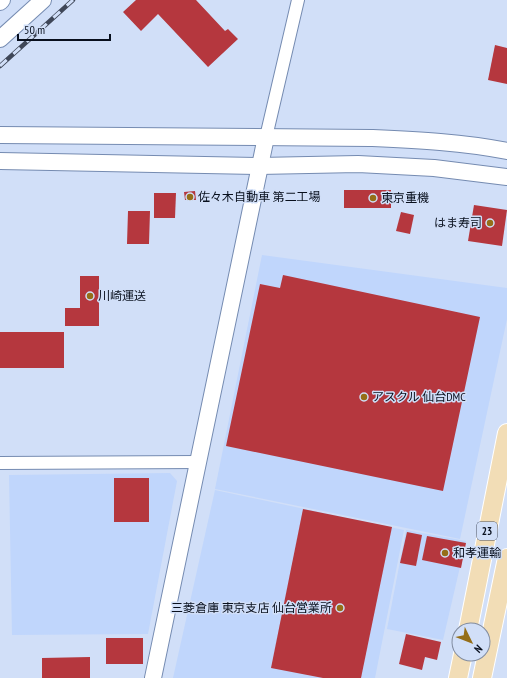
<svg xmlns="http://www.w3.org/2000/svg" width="507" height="678" font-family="'PT Sans Narrow','Noto Sans JP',sans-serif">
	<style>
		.built { fill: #c0d6fc }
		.building { fill: #b5373e }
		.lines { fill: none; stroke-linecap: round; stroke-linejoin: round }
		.street-casing { stroke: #758bb1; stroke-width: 14 }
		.secondary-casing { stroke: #758bb1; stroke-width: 18 }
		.primary-casing { stroke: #fff; stroke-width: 20 }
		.street { stroke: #fff; stroke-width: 12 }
		.secondary { stroke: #fff; stroke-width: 16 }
		.primary { stroke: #f2ddb6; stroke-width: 18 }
		.rail-casing { stroke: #3f4758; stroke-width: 4.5 }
		.rail { stroke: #d1dff8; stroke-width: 3; stroke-dasharray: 9; stroke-linecap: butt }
		.poi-dot { fill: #956e18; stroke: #d1dff8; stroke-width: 1.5 }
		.labels { text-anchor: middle; stroke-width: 3; stroke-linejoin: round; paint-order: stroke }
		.shield { fill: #d1dff8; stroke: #444d5f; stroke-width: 1 }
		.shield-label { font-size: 11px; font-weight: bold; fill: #080f1d }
		.poi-label { font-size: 12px; fill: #080f1d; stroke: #d1dff8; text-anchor: start }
	</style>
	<rect width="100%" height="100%" fill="#d1dff8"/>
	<g class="built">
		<polygon points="262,255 507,288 507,319 460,539 215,489"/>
		<polygon points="170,473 177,481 148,634 12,635 9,475"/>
		<polygon points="215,490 404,530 375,678 173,678"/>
		<polygon points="406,530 466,541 443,640 387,629"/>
	</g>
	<g class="building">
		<polygon points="136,0 196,0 225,31 228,29 238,39 208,67 158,14 141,31 123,12"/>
		<polygon points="495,45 507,48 507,84 488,80"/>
		<rect x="344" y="190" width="47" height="18"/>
		<polygon points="195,191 196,200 185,200 184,192"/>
		<polygon points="154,193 176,193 175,218 154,218"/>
		<polygon points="474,205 507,210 502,246 468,241"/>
		<polygon points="128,211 150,211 149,244 127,244"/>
		<polygon points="401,212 414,215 410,234 396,231"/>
		<polygon points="283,275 480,317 443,491 226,446 260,284 280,288"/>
		<polygon points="80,276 99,276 99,326 65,326 65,308 80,308"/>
		<rect x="0" y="332" width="64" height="36"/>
		<rect x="114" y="478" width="35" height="44"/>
		<polygon points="303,509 392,527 361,678 323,678 271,668"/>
		<polygon points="407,532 422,535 416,566 400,563"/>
		<polygon points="427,536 466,543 461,568 422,560"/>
		<polygon points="406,634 441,642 437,660 425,657 422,670 399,664"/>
		<rect x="106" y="638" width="37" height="26"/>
		<polygon points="90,657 90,678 42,678 42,658"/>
	</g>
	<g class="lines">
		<defs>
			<g id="street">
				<polyline points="266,137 298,0"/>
				<polyline points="0,463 198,462"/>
			</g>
			<g id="secondary">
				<polyline points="0,2 2,0"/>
				<polyline points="0,39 43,0"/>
				<path d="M0,135l371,3c45,2 92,4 136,13"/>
				<polyline points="0,161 259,166 358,164 434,168 507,177"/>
				<polyline points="153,678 266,137"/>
			</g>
			<g id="primary">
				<polyline points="468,630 507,433"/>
				<polyline points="458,678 463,654"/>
				<polyline points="482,678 507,558"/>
			</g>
		</defs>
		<use href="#street" class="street-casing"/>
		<use href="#secondary" class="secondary-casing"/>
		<use href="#primary" class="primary-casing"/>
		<use href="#street" class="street"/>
		<use href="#secondary" class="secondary"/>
		<use href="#primary" class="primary"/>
		<defs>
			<polyline id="rail" points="0,66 73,0"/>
		</defs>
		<use href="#rail" class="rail-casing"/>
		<use href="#rail" class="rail"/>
	</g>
	<g class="poi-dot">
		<circle cx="190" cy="197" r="4"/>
		<circle cx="373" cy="198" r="4"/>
		<circle cx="490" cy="223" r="4"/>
		<circle cx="90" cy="296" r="4"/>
		<circle cx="364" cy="397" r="4"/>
		<circle cx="445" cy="553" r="4"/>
		<circle cx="340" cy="608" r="4"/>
	</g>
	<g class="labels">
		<rect class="shield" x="477" y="522" width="20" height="18" rx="3"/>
		<g class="shield-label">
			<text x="487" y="535">23</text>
		</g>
		<g class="poi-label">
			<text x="198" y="201">佐々木自動車 第二工場</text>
			<text x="381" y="202">東京重機</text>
			<text x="482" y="227" text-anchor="end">はま寿司</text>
			<text x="98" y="300">川崎運送</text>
			<text x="372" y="401">アスクル 仙台DMC</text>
			<text x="453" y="557">和孝運輸</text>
			<text x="332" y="612" text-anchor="end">三菱倉庫 東京支店 仙台営業所</text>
		</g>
	</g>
	<g transform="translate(471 642) rotate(133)"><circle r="19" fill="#d1dff8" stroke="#818ca0"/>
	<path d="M0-3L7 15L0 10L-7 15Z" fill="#956e18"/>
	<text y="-6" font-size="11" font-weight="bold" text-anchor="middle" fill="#080f1d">N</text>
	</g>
	<path d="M18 34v6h92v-6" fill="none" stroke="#080f1d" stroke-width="2"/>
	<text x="24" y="34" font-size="12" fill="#080f1d" stroke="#d1dff8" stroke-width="3" paint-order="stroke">50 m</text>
</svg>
